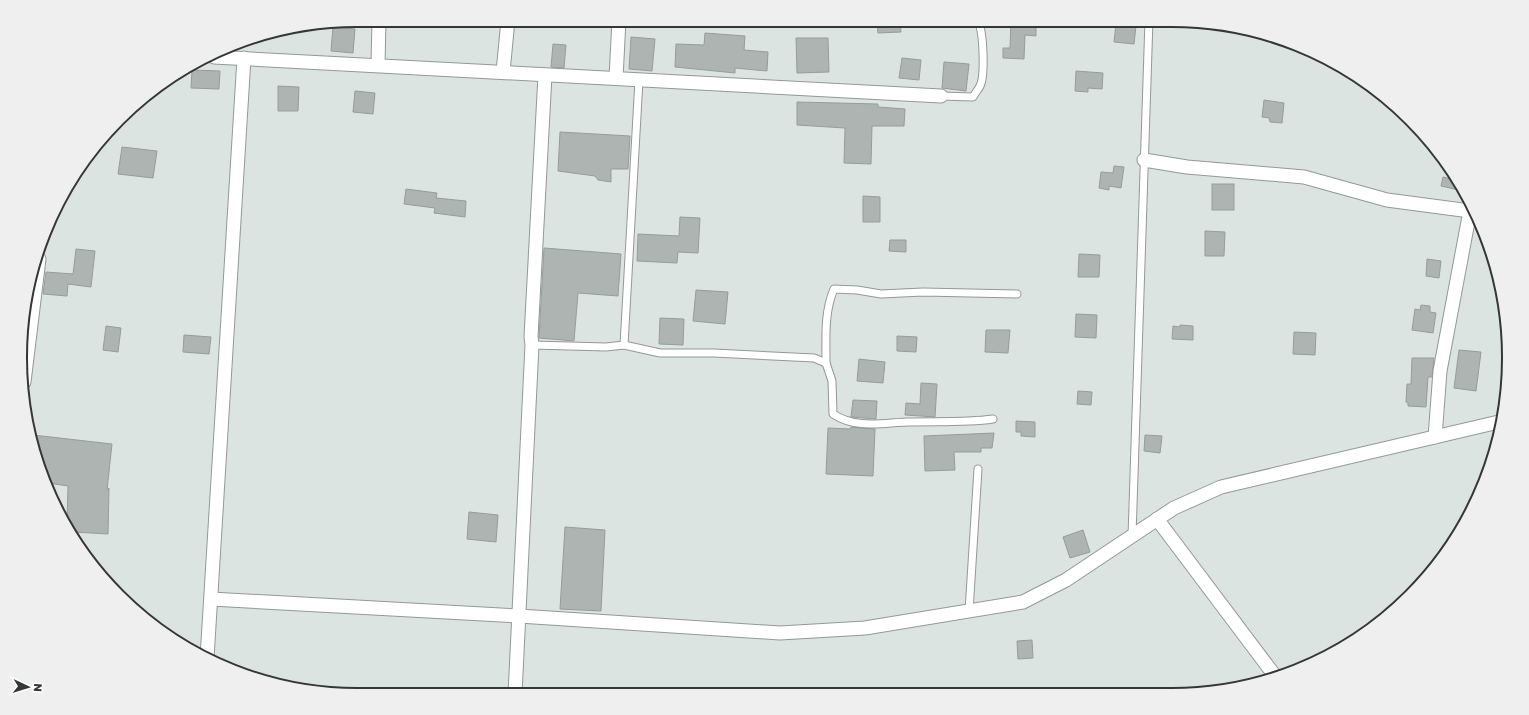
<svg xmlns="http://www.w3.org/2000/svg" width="1529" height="715" font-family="'Golos Text',sans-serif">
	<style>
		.building { fill: #adb4b1; stroke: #969d99 }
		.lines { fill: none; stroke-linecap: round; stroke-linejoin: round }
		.service-casing { stroke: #929996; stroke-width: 9 }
		.minor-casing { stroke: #929996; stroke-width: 15 }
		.service { stroke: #fff; stroke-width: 7 }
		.minor { stroke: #fff; stroke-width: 13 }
		.rim { fill: none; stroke: #343735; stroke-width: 2 }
	</style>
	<rect width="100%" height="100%" fill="#dce4e1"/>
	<g class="building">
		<polygon points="1011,20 1036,20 1036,36 1025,35 1024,59 1003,58 1003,48 1010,48"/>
		<polygon points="900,22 901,32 878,33 877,23"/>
		<polygon points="1116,24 1136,26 1134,44 1114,42"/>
		<polygon points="333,27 355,29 353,53 331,51"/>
		<polygon points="705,33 745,36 744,50 768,52 767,71 735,68 735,73 675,67 676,44 704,45"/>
		<polygon points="631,37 655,39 652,71 629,69"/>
		<polygon points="796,38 828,38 829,72 797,73"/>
		<polygon points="553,44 566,45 564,68 551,67"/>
		<polygon points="902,58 921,60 919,80 899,78"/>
		<polygon points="944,62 969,64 966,91 942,88"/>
		<polygon points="192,70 220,71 219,89 191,88"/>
		<polygon points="1076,71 1103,73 1102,89 1088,88 1088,92 1075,91"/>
		<polygon points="278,86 299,87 298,111 278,111"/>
		<polygon points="355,91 375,93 373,114 353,112"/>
		<polygon points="1264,100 1284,103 1282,123 1270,122 1269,118 1262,117"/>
		<polygon points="797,102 878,104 878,107 905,109 904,126 872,126 871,164 844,163 845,128 797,125"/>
		<polygon points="560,132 630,136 628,169 611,169 611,182 598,180 595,176 558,171"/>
		<polygon points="122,147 157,151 153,178 118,174"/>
		<polygon points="1114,166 1124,167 1121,188 1109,186 1109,190 1099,188 1101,172 1113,173"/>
		<polygon points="1443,177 1457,180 1463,191 1441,186"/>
		<rect x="1212" y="184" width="22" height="26"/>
		<polygon points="406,189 437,193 436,198 466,201 465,217 434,213 435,208 404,204"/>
		<polygon points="863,196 880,197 880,222 863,222"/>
		<polygon points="680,217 700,218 698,253 678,252 677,263 637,261 638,234 679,236"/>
		<polygon points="1205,231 1225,232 1224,256 1205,256"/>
		<polygon points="890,240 906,240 906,252 889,251"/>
		<polygon points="544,248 621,254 618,296 578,293 574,341 539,338"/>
		<polygon points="76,249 95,251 91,287 68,284 67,296 43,294 46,272 73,274"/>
		<polygon points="1079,254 1100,255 1099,277 1078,277"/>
		<polygon points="1427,259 1441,261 1439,278 1426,276"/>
		<polygon points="696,290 728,292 725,324 693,321"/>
		<polygon points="1421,305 1430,306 1430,312 1436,313 1433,333 1412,330 1415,309 1420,310"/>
		<polygon points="1076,314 1097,315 1096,338 1075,337"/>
		<polygon points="660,318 684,319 683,345 659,344"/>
		<polygon points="1180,325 1193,326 1193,340 1172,339 1173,326 1180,327"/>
		<polygon points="106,326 121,328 118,352 103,350"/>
		<polygon points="986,330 1010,330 1008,353 985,352"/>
		<polygon points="1294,332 1316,333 1315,355 1293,354"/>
		<polygon points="184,335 211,337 209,354 183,352"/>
		<polygon points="897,336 917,337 916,352 897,351"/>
		<polygon points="1459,350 1481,352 1476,391 1454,388"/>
		<polygon points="1412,358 1434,358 1432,377 1428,377 1426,407 1408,406 1408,403 1406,402 1407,384 1411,384"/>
		<polygon points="859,359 885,362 883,383 857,381"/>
		<polygon points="921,383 937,384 935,417 905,415 906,403 920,404"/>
		<polygon points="1078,391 1092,392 1091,405 1077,404"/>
		<polygon points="853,400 877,401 876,419 851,417"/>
		<polygon points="1016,421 1035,422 1035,437 1021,436 1021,432 1016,432"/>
		<polygon points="851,427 875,429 873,476 826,474 828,428 850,429"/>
		<polygon points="994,433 992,448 981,448 981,452 954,452 955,470 925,471 924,436"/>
		<polygon points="33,435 112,444 107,490 109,488 108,534 73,532 67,523 68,486 48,483"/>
		<polygon points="1145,435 1162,436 1160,453 1144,451"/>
		<polygon points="469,512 498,515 496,542 467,539"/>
		<polygon points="565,527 605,530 601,611 560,609"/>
		<polygon points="1083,530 1090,552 1070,558 1063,537"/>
		<polygon points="1032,640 1033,658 1018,659 1017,641"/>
	</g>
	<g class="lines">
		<defs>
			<g id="service">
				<path d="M941,96l32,1c2,-4 5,-7 7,-11 5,-10 4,-57 -3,-66"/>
				<polyline points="532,345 606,347 624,345 639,80"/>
				<path d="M624,345l36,8h54l100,5 12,5 6,18 1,33c23,15 48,9 74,8 29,-1 57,1 86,-3"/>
				<path d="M826,363c0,-25 -2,-51 8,-74l23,1 24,4 42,-2 94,2"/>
				<polyline points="1132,536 1149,20"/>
				<polyline points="969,611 978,469"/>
			</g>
			<g id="minor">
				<polyline points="214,57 941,96"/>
				<polyline points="378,65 379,20"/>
				<polyline points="503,72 508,20"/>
				<polyline points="616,78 619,20"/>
				<polyline points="1144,160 1187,167 1304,177 1387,200 1470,211 1440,371 1435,437"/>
				<polyline points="24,382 39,259"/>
				<polyline points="1157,519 1275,676"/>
				<polyline points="211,599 519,616 780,633 865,628 1023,602 1066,580 1174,508 1221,487 1503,421"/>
				<polyline points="207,658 244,58"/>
				<polyline points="515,694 532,345 531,337 545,75"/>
			</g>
		</defs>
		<use href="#service" class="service-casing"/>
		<use href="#minor" class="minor-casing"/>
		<use href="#service" class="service"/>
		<use href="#minor" class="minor"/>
	</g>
	<path d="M0 0H1529V715H0ZM357 27H1172A330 330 0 0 1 1502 357V358A330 330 0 0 1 1172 688H357A330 330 0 0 1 27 358V357A330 330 0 0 1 357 27Z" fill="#efefef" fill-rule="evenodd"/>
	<path class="rim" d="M357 27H1172A330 330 0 0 1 1502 357V358A330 330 0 0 1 1172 688H357A330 330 0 0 1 27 358V357A330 330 0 0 1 357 27Z"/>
	<g transform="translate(28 687) rotate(94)" stroke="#ffffff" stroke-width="3" paint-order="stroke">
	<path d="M0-3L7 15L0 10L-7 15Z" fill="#343735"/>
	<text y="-6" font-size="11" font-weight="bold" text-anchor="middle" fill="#343735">N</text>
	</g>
</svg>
